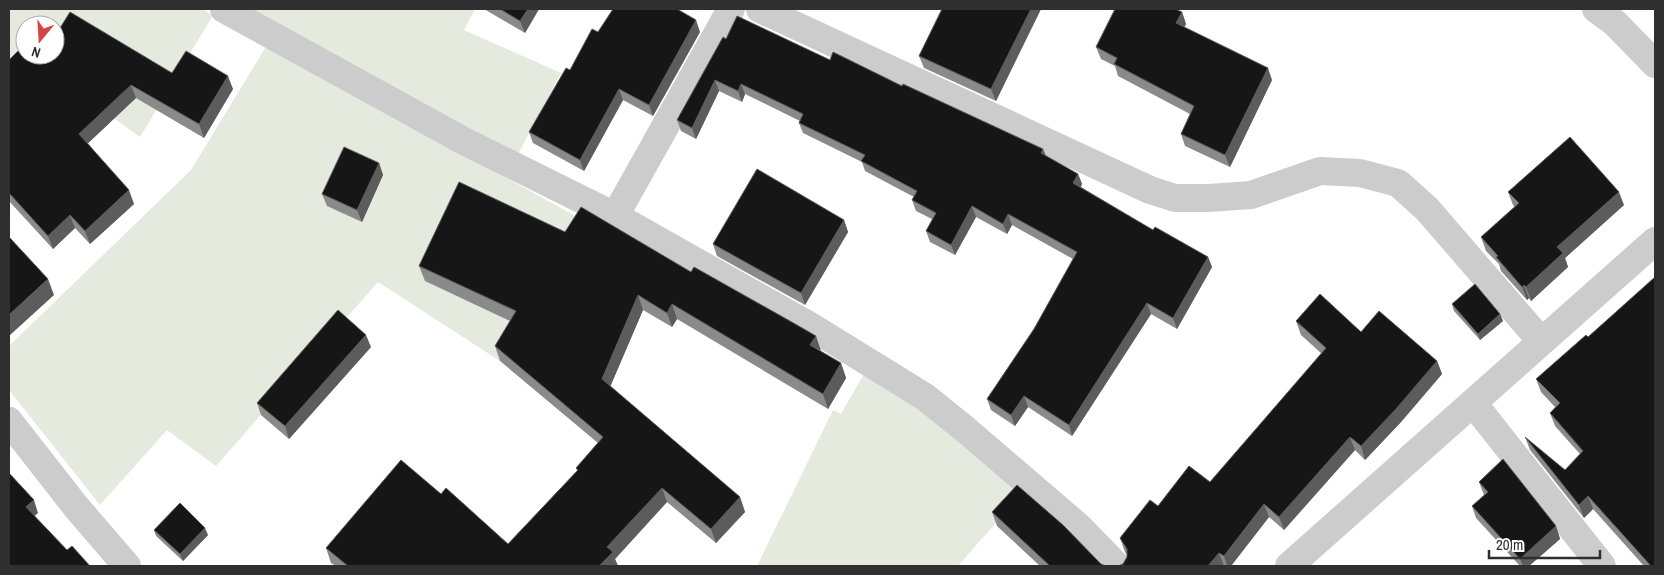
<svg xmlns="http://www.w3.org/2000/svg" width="1664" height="575" font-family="'Archivo Narrow',sans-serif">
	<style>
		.green { fill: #e4ebde; fill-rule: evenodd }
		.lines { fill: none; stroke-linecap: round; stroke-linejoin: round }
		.street { stroke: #ccc; stroke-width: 28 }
		.wall { fill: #8a8a8a }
		.shaded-wall { fill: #5c5c5c }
		.building { fill: #161616; stroke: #5c5c5c }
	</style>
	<rect width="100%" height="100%" fill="#fff"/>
	<g class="green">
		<path d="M9,9h193l11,6 -73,122 -45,-32 -86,85zM25,25h30v30h-30z"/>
		<polygon points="245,9 475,9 464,30 561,73 516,158"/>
		<polygon points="267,45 586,222 500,361 378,282 216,466 167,430 100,505 9,390 9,346 191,170"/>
		<polygon points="865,372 915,406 1023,492 958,566 757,566 833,410 841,414"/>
	</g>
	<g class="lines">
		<g class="street">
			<polyline points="224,9 462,140 615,216 810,326 925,397 966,430 1079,527 1117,566"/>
			<polyline points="760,9 1150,190 1175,198 1209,198 1251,195 1320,171 1360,173 1398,183 1427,209 1541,341"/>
			<polyline points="1596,9 1615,23 1655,64"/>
			<polyline points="615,216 731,9"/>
			<polyline points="1473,403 1602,566"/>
			<polyline points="9,421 77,508 127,566"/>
			<polyline points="1289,566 1655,241"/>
		</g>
	</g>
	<g class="wall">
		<polygon points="484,9 539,9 525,33"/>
		<polygon points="942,9 1041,9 996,101 924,68 919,56"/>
		<polygon points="1182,12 1186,24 1184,27 1272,80 1230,167 1185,146 1181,134 1190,114 1118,76 1115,66 1101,59 1096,47"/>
		<polygon points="598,32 700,32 653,116 623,100 584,171 533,143 529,132 570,70"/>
		<polygon points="726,39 830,60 902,86 1043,149 1046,156 1078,174 1082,184 1081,187 1153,230 1208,257 1212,267 1177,329 1151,314 1072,436 1028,407 1015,426 991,410 987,399 1034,329 1073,259 1012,225 1007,234 976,217 955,255 930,242 926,231 932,219 916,211 912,200 914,197 865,171 862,162 803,133 799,123 800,121 745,94 742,102 719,91 696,139 681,131 677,120"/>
		<polygon points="25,55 55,55 172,73 233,89 204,138 136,98 88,143 134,204 90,244 75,228 53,249 9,201 9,60"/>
		<polygon points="379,163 383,175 362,222 327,206 322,194"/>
		<polygon points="459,182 821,351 841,363 846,378 828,409 677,319 672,327 643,310 610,387 740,497 745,512 716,543 667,502 615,559 618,566 336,566 331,563 326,548 441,494 508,544 577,471 576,468 598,443 500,361 495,346 510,321 425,281 419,266"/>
		<polygon points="1508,192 1624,205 1565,258 1568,267 1531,301 1529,298 1527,300 1501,271 1499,264 1486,251 1481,237 1515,207 1513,205"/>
		<polygon points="844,220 848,232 805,305 717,256 713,244"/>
		<polygon points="1452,304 1500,314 1503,321 1480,340 1454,311"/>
		<polygon points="1296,321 1361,332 1437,361 1442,374 1401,422 1365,460 1355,450 1284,530 1269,517 1231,566 1118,566 1123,564 1127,557 1127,555 1125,552 1120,538 1158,506 1210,482 1322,354 1301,335"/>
		<polygon points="1588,337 1655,566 1644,566 1593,509 1584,518 1530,450 1525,437 1565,470 1580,454 1555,426 1550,413 1555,407 1541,392 1536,379"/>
		<polygon points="371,347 289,439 261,415 257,403"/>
		<polygon points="1479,482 1556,526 1560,539 1529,566 1520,566 1476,518 1472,506 1484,495"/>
		<polygon points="992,512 1101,564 1106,566 1040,566 997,526"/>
		<polygon points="154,530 208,535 183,561 156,536"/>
	</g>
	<g class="shaded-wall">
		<polygon points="528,9 539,9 525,33 520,21"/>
		<polygon points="1031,9 1041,9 996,101 991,89"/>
		<polygon points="1182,12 1186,24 1180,35 1176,23"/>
		<polygon points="696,20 700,32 653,116 649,105"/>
		<polygon points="1268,68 1272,80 1230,167 1225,155"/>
		<polygon points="228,76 233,89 204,138 199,124"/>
		<polygon points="715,80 719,91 696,139 692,128"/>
		<polygon points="741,84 745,94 742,102 738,91"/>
		<polygon points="131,85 136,98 84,147 79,134"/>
		<polygon points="619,89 623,100 584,171 580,160"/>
		<polygon points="1043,149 1047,159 1041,153"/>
		<polygon points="379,163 383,175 362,222 357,210"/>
		<polygon points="1078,174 1082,184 1077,194 1073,183"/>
		<polygon points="129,190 134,204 90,244 85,231"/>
		<polygon points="1619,192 1624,205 1565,258 1568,267 1531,301 1526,287 1557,247"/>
		<polygon points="972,206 976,217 955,255 951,245"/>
		<polygon points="1008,214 1012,225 1007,234 1003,224"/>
		<polygon points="70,215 75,228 53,249 48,236"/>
		<polygon points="844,220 848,232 805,305 801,293"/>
		<polygon points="1208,257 1212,267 1177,329 1173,318"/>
		<polygon points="48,279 54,295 9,336 9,315"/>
		<polygon points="1524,285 1529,298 1527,300 1522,287"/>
		<polygon points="638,295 643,310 607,394 602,379"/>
		<polygon points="1147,303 1151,314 1072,436 1069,425"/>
		<polygon points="672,304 677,319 672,327 667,313"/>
		<polygon points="1500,314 1503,321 1480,340 1478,334"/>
		<polygon points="366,335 371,347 289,439 285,426"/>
		<polygon points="816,336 821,351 810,345"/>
		<polygon points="1437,361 1442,374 1401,422 1365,460 1361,446"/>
		<polygon points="841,363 846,378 828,409 823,394"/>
		<polygon points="1024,396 1028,407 1015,426 1011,415"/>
		<polygon points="1350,437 1355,450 1284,530 1279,517"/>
		<polygon points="662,488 667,502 615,559 618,566 599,566 607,547"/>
		<polygon points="1588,496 1593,509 1584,518 1579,505"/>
		<polygon points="740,497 745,512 716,543 711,529"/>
		<polygon points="34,500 38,513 31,519 26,507"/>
		<polygon points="1264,504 1269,517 1231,566 1227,566 1224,556"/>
		<polygon points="1556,526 1560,539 1529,566 1523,566 1520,559"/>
		<polygon points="205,528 208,535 183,561 180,554"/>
		<polygon points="1219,553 1224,566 1208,566"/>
	</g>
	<g class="building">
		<polygon points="500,9 528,9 520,21"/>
		<polygon points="613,9 677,9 696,20 649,105 619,89 580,160 529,132 566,68 570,70 592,29 598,32"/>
		<polygon points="942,9 1031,9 991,89 919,56"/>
		<polygon points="1115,9 1175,9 1182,12 1176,23 1268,68 1225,155 1181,134 1194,106 1114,64 1117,58 1096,47"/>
		<polygon points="70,12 172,73 186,51 228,76 199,124 131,85 79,134 129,190 85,231 70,215 48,236 9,193 9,60 25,44 25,55 55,55 55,36"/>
		<polygon points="737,16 830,60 833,52 902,86 903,84 1043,149 1041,153 1078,174 1073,183 1153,230 1155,227 1208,257 1173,318 1147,303 1069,425 1024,396 1011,415 987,399 1034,329 1077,252 1008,214 1003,224 972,206 951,245 926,231 936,213 912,200 917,191 861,161 865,155 799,123 803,114 741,84 738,91 715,80 692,128 677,120 723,37 726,39"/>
		<polygon points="1570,137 1619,192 1557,247 1563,253 1526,287 1524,285 1522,287 1496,257 1498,256 1481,237 1519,203 1508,192"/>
		<polygon points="344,147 379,163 357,210 322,194"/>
		<polygon points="757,169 844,220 801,293 713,244"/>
		<polygon points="459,182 565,232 581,207 691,272 694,267 797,325 816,336 810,345 841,363 823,394 672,304 667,313 638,295 602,379 740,497 711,529 662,488 607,547 613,552 599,566 348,566 326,548 401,460 441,494 446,488 508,544 578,470 576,468 603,437 495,346 516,311 419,266"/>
		<polygon points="10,238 48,279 9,315 9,240"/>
		<polygon points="1655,277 1655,566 1651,566 1588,496 1579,505 1525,437 1565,470 1583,451 1550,413 1560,403 1536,379 1586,335 1588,337"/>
		<polygon points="1475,284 1500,314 1478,334 1452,304"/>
		<polygon points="1320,294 1361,332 1379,311 1437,361 1396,409 1361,446 1350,437 1279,517 1264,504 1224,556 1219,553 1208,566 1118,566 1123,564 1127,557 1127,549 1120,538 1150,500 1158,506 1189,466 1210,482 1326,348 1296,321"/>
		<polygon points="338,310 366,335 285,426 257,403"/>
		<polygon points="1503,459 1556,526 1520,559 1472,506 1488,492 1479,482"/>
		<polygon points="9,473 34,500 26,507 67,550 72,546 90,566 9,566"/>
		<polygon points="1017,485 1063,525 1101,564 1106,566 1050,566 992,512"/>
		<polygon points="180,503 205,528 180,554 154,530"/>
	</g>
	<rect width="1664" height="575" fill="none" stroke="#2f2f2f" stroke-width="20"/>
	<g transform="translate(40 40) rotate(198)"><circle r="24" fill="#ffffff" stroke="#acacac"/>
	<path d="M0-4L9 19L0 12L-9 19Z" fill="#d54542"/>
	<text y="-8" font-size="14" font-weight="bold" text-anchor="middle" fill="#2f2f2f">N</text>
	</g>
	<path d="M1489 550v8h111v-8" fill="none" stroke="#2f2f2f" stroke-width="2.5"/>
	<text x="1496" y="550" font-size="15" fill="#2f2f2f" stroke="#ffffff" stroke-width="4" paint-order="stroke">20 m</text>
</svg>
